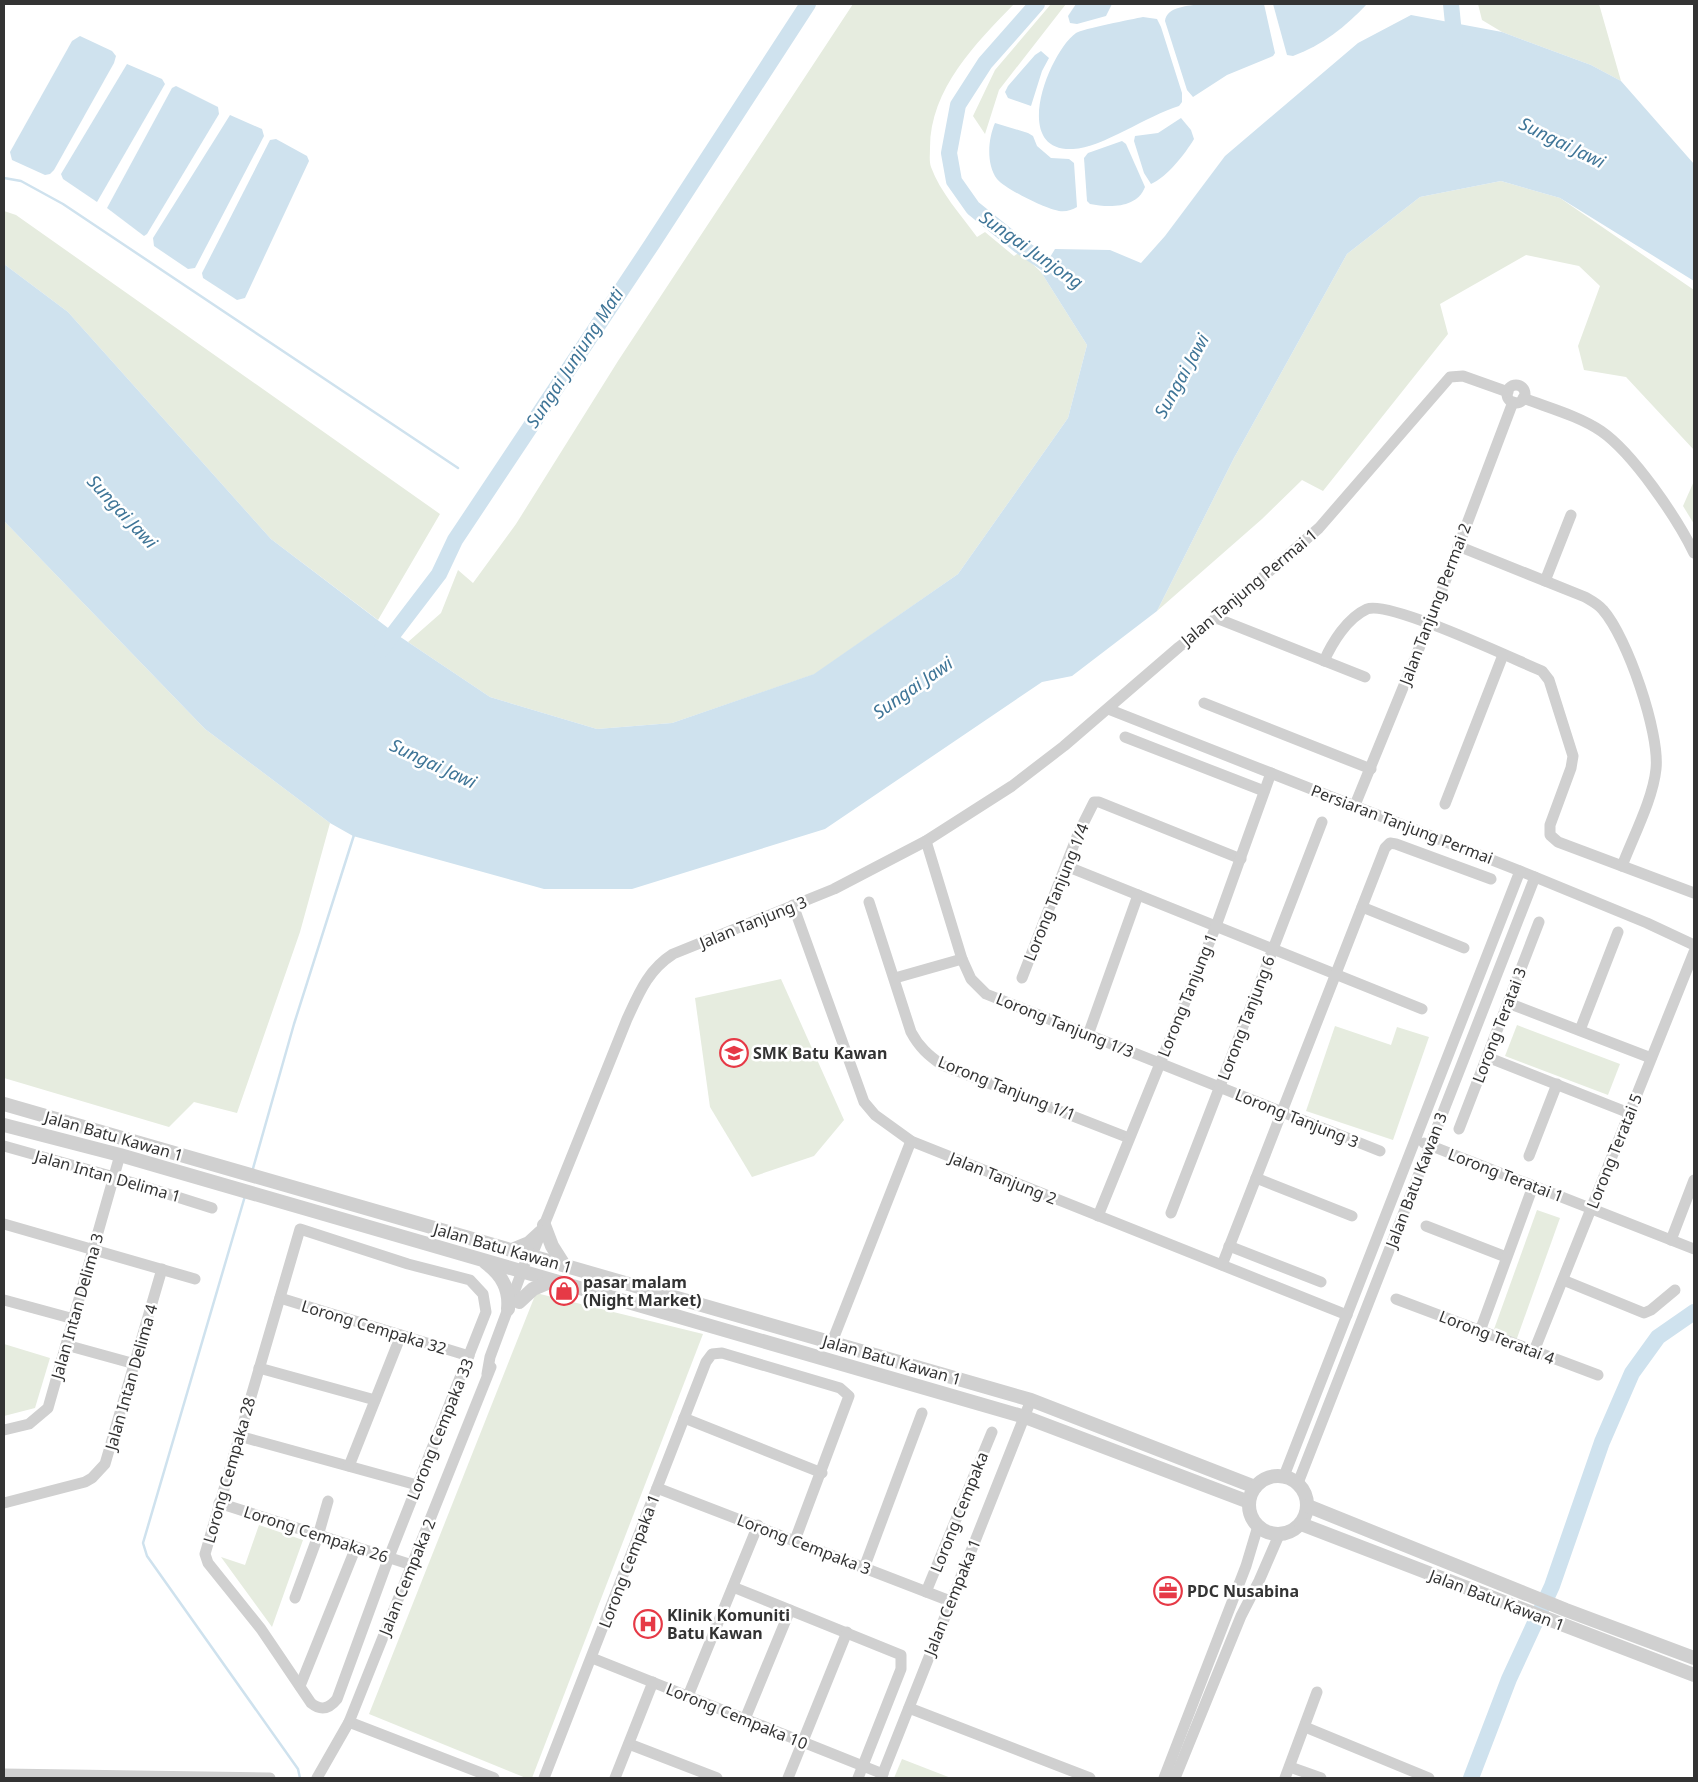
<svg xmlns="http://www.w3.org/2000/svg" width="1698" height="1782" font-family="'Noto Sans',sans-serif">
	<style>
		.green { fill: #e6ecdf }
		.water { fill: #cfe2ee }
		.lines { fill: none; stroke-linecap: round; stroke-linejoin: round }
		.stream { stroke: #cfe2ee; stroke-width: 2.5 }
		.river { stroke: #cfe2ee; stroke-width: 16 }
		.minor { stroke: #d0d0d0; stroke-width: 11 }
		.tertiary { stroke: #d0d0d0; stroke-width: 14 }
		.labels { text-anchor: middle; stroke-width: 5; stroke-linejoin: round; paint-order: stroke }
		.street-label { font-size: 16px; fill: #333; stroke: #fff }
		.poi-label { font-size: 16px; font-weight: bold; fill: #333; stroke: #fff; text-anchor: start }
		.water-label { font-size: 18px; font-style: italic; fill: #3f7597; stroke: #fff }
	</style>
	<rect width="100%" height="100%" fill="#fff"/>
	<g class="green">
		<path d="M853,4h161c-38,39 -84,85 -84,144 0,6 -1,13 1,19 9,25 30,48 46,70l8,-5 29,24 6,-4 21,20 46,73 -19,73 -110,156 -143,100 -143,49 -75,6 -107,-32 -82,-55 33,-29 17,-43 15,13 43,-59 102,-163z"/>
		<polygon points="1051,4 1066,4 999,90 985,134 973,116 995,70"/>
		<polygon points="1478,4 1599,4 1621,81 1591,65 1502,32 1482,20"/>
		<polygon points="1501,181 1560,198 1694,290 1694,450 1626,377 1584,370 1578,346 1600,286 1579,266 1526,255 1440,304 1448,334 1323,491 1302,480 1262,519 1157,611 1234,458 1347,254 1420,197"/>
		<polygon points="4,211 16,215 440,514 378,620 271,539 68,312 4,264"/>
		<polygon points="1694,481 1694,524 1683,506"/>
		<polygon points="4,521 205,729 330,823 300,932 237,1113 194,1102 169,1127 4,1078"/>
		<polygon points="781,979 844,1120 814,1156 752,1177 710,1107 695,998"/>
		<polygon points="1517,1025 1620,1064 1608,1095 1505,1056"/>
		<polygon points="1335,1026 1391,1045 1397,1027 1429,1037 1393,1140 1306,1111"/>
		<polygon points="1537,1210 1560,1218 1516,1341 1493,1332"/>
		<polygon points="536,1293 703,1334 532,1778 526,1778 369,1714"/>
		<polygon points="4,1344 50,1358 35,1408 4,1416"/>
		<polygon points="259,1525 303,1540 272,1627 221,1557 245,1565"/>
		<polygon points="902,1759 951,1778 894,1778"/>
	</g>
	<g class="water">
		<polygon points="1076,4 1112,4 1106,16 1077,24 1070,23 1068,16"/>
		<path d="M1201,4h63l11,49 -2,3 -46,19 -34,22 -6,-7 -22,-69c2,-15 24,-15 36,-17z"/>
		<path d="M1273,4h94c-22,23 -44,41 -74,52l-6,-1z"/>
		<polygon points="1411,15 1502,32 1591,65 1621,81 1694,164 1694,281 1560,198 1501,181 1420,197 1347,254 1234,458 1157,611 1072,676 1042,682 825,829 632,889 544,889 353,836 330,823 205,729 4,521 4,264 68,312 271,539 396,634 490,697 597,729 672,723 814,674 958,574 1068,418 1087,345 1041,272 1055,249 1110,250 1141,263 1165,236 1225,156 1358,43"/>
		<path d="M1143,17l14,2 4,8 21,66v9l-3,4c-31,9 -77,42 -106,43 -64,3 -23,-98 3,-116 6,-4 57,-14 67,-16z"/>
		<polygon points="80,36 112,51 116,56 114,63 54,170 50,174 45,175 12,160 10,152 72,41"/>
		<polygon points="1041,51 1049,58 1042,71 1031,106 1008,98 1005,92 1008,86 1035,55"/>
		<polygon points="127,64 162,79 165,84 97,202 63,179 61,174"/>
		<polygon points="176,86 218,107 219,114 147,234 144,236 107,208 172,88"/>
		<polygon points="230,115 262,129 264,136 195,268 188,269 154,246 153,238"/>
		<path d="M1181,118l10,12 3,9c-9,15 -27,38 -43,45l-7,-11 -10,-32 1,-5 23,-3z"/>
		<path d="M995,123l33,10 5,3 4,10 14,12 18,1 5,4 3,44c-5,3 -11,5 -18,4 -13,-2 -54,-22 -62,-32 -11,-15 -9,-40 -2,-56z"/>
		<polygon points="276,139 307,156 309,161 245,298 237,300 203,278 202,273 270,140"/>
		<path d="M1122,141l4,3 19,43c-8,21 -35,21 -55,17l-3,-3 -3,-43 4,-5z"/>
	</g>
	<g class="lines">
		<g class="stream">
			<polyline points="4,178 21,181 63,204 458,468"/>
			<polyline points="252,1172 294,1024 354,835"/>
			<polyline points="245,1196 143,1543 147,1556 298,1769 300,1778"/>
		</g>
		<g class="river">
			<polyline points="1037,4 985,63 958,105 949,153 954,181 973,208 1020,246 1064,276"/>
			<polyline points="1451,4 1455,44"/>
			<polyline points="381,650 439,574 455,540 652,244 808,4"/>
			<polyline points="1471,1778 1509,1679 1552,1586 1602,1442 1632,1373 1658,1337 1694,1312"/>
		</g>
		<g class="minor">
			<circle cx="1516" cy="394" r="9"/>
			<path d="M1523,398c26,10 56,18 78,33 32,22 76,87 93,122"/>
			<path d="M1458,546l127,51c7,4 13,7 18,13 24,27 57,123 53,159 -3,30 -23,68 -34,97"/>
			<polyline points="1545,581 1571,515"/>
			<polyline points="1216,618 1365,677"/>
			<path d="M1324,661c8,-18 23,-43 43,-52 22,-9 146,50 175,62l7,9 24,76 -2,12 -21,57v10l8,7 136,51"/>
			<polyline points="1204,703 1371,769"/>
			<polyline points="1108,709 1535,877 1647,923 1694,945"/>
			<polyline points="1125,737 1264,791"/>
			<polyline points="1445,804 1503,655"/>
			<polyline points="1355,805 1429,624 1513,402"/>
			<polyline points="926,841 962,959 971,979 986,994 1380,1151"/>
			<polyline points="1066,866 1422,1009"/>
			<path d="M869,902l42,130c8,15 17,23 31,33l187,73"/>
			<polyline points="793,905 864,1102 875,1115 911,1141 1347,1315"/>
			<polyline points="1362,907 1464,948"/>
			<polyline points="895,978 962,959"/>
			<polyline points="1022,978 1078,834 1094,802 1099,802 1241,859"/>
			<polyline points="1508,1003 1651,1058"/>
			<polyline points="1580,1030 1618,932"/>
			<polyline points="1088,1035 1138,895"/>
			<polyline points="1487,1057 1629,1113"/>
			<polyline points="1459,1129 1539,922"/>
			<polyline points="1424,1143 1694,1249"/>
			<polyline points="4,1146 114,1177 212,1208"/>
			<polyline points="1529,1156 1557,1084"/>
			<polyline points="1256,1178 1352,1216"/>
			<polyline points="1171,1213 1322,822"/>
			<polyline points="1098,1216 1216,926 1271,773"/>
			<polyline points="4,1224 195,1279"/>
			<polyline points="1426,1226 1506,1257"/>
			<path d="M300,1229l108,35 62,16 13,14 3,18 -97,245 -52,142c-8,10 -16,12 -26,4l-50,-74 -53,-66 -3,-9z"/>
			<polyline points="1671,1240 1694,1180"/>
			<polyline points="1229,1246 1321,1282"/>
			<polyline points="1222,1265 1385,848 1390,843 1396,844 1491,879"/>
			<polyline points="1563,1280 1644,1313 1651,1310 1675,1290"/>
			<polyline points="280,1298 469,1356"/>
			<polyline points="1396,1299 1598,1375"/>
			<polyline points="4,1300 74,1319"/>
			<polyline points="1480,1331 1533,1186"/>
			<polyline points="832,1342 911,1141"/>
			<polyline points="66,1345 135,1364"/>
			<polyline points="1534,1351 1694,952"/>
			<polyline points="259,1368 375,1400"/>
			<path d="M487,1374l3,-17 38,-102 6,-5 93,-231c12,-26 21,-49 46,-65l161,-65 92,-48 86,-55 52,-40 115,-99 37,-29 103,-90 131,-151 13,-1 45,16"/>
			<polyline points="684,1418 822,1473"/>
			<polyline points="4,1430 29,1424 48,1408 120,1155"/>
			<polyline points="239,1436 417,1485"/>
			<polyline points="349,1466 401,1335"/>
			<polyline points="1284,1476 1520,871"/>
			<polyline points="1298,1483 1535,877"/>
			<polyline points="657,1488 950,1601"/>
			<polyline points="4,1503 85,1482 92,1478 105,1464 162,1269"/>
			<polyline points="219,1503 412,1565"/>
			<polyline points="864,1568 922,1413"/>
			<polyline points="733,1587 901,1655 901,1669 858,1778"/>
			<polyline points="926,1592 992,1432"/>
			<polyline points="295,1598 318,1536 328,1501"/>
			<polyline points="592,1658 883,1774"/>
			<polyline points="300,1686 356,1547"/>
			<polyline points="688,1696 758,1525"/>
			<polyline points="909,1708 1090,1778"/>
			<polyline points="745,1719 790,1610"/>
			<polyline points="349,1722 494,1778"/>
			<polyline points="1305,1727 1429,1778"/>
			<polyline points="629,1744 717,1778"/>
			<polyline points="1290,1767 1321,1778"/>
			<polyline points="4,1774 270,1778"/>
			<polyline points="317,1778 349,1722 491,1367"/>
			<polyline points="544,1778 706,1362 712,1354 722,1353 840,1388 849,1396 795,1540"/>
			<polyline points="615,1778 653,1682"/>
			<polyline points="788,1778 847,1632"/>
			<polyline points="881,1778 1031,1400"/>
			<polyline points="1164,1778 1246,1566 1258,1526"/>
			<polyline points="1175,1778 1241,1616 1259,1581 1279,1535"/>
			<polyline points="1285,1778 1317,1692"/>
		</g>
		<g class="tertiary">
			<polyline points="4,1104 1031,1400 1255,1487"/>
			<polyline points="4,1125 120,1155 1025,1417 1249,1502"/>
			<polyline points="544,1225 552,1246 564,1265"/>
			<polyline points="512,1250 529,1243 541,1232"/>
			<path d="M486,1263c16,12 24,26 22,46"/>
			<polyline points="519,1302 533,1289 552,1281"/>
			<circle cx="1278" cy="1505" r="29"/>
			<polyline points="1308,1506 1566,1610 1694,1658"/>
			<polyline points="1301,1524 1694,1675"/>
		</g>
	</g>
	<defs>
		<symbol id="school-ring" viewBox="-11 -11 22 22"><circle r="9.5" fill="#fff" stroke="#e63946" stroke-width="1.5"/><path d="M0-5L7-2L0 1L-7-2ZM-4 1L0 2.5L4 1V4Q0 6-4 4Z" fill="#e63946"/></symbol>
		<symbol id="shop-ring" viewBox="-11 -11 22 22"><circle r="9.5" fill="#fff" stroke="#e63946" stroke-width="1.5"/><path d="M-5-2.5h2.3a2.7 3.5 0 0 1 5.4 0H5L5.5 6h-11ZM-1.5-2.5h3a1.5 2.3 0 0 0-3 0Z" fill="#e63946"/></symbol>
		<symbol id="office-ring" viewBox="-11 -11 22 22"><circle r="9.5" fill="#fff" stroke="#e63946" stroke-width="1.5"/><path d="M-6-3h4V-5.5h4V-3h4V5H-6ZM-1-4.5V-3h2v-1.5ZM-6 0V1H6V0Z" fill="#e63946"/></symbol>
		<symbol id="hospital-ring" viewBox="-11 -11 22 22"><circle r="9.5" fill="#fff" stroke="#e63946" stroke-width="1.5"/><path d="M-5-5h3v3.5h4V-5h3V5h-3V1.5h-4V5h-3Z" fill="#e63946"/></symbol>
	</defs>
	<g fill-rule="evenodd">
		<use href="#school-ring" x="718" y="1037" width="32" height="32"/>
		<use href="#shop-ring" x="548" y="1275" width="32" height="32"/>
		<use href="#office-ring" x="1152" y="1575" width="32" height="32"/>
		<use href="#hospital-ring" x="632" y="1608" width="32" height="32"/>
	</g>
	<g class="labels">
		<g class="street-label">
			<text transform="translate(1249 587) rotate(-40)" y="6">Jalan Tanjung Permai 1</text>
			<text transform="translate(1435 604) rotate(-69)" y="6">Jalan Tanjung Permai 2</text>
			<text transform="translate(1402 824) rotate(21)" y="6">Persiaran Tanjung Permai</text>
			<text transform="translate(1056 892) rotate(-68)" y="6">Lorong Tanjung 1/4</text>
			<text transform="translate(753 922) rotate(-22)" y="6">Jalan Tanjung 3</text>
			<text transform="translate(1187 995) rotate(-68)" y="6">Lorong Tanjung 1</text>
			<text transform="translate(1246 1018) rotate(-69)" y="6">Lorong Tanjung 6</text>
			<text transform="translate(1065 1025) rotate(22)" y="6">Lorong Tanjung 1/3</text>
			<text transform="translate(1499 1025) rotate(-69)" y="6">Lorong Teratai 3</text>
			<text transform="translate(1007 1088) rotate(22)" y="6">Lorong Tanjung 1/1</text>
			<text transform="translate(1297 1118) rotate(22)" y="6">Lorong Tanjung 3</text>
			<text transform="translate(114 1136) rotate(16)" y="6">Jalan Batu Kawan 1</text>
			<text transform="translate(1614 1151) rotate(-68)" y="6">Lorong Teratai 5</text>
			<text transform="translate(1506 1175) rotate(21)" y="6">Lorong Teratai 1</text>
			<text transform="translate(108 1176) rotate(16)" y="6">Jalan Intan Delima 1</text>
			<text transform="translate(1003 1178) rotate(22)" y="6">Jalan Tanjung 2</text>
			<text transform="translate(1416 1180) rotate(-69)" y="6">Jalan Batu Kawan 3</text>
			<text transform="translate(503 1248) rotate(16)" y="6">Jalan Batu Kawan 1</text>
			<text transform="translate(77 1306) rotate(-74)" y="6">Jalan Intan Delima 3</text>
			<text transform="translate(374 1327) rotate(17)" y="6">Lorong Cempaka 32</text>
			<text transform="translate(1497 1337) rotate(21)" y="6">Lorong Teratai 4</text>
			<text transform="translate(892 1360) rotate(16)" y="6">Jalan Batu Kawan 1</text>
			<text transform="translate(131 1377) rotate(-74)" y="6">Jalan Intan Delima 4</text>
			<text transform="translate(440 1429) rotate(-68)" y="6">Lorong Cempaka 33</text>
			<text transform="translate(229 1470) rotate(-74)" y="6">Lorong Cempaka 28</text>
			<text transform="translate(959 1512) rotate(-68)" y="6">Lorong Cempaka</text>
			<text transform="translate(316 1534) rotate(18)" y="6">Lorong Cempaka 26</text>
			<text transform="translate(804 1544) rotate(21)" y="6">Lorong Cempaka 3</text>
			<text transform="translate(629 1561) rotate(-69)" y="6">Lorong Cempaka 1</text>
			<text transform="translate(407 1577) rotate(-68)" y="6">Jalan Cempaka 2</text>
			<text transform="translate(952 1597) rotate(-68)" y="6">Jalan Cempaka 1</text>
			<text transform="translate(1497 1600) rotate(21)" y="6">Jalan Batu Kawan 1</text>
			<text transform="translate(737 1716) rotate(22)" y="6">Lorong Cempaka 10</text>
		</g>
		<g class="poi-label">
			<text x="753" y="1059">SMK Batu Kawan</text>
			<text x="583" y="1288">pasar malam<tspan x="583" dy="18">(Night Market)</tspan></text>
			<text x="1187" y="1597">PDC Nusabina</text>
			<text x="667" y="1621">Klinik Komuniti<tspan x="667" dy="18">Batu Kawan</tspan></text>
		</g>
		<g class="water-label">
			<text transform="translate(1562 143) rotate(26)" y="6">Sungai Jawi</text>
			<text transform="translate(1031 250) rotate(35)" y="6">Sungai Junjong</text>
			<text transform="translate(575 358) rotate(-57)" y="6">Sungai Junjung Mati</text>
			<text transform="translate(1182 376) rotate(-61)" y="6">Sungai Jawi</text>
			<text transform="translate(122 512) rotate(47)" y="6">Sungai Jawi</text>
			<text transform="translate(913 688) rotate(-35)" y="6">Sungai Jawi</text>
			<text transform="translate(433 764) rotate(25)" y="6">Sungai Jawi</text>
		</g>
	</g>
	<rect width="1698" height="1782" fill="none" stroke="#333333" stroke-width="10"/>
</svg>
